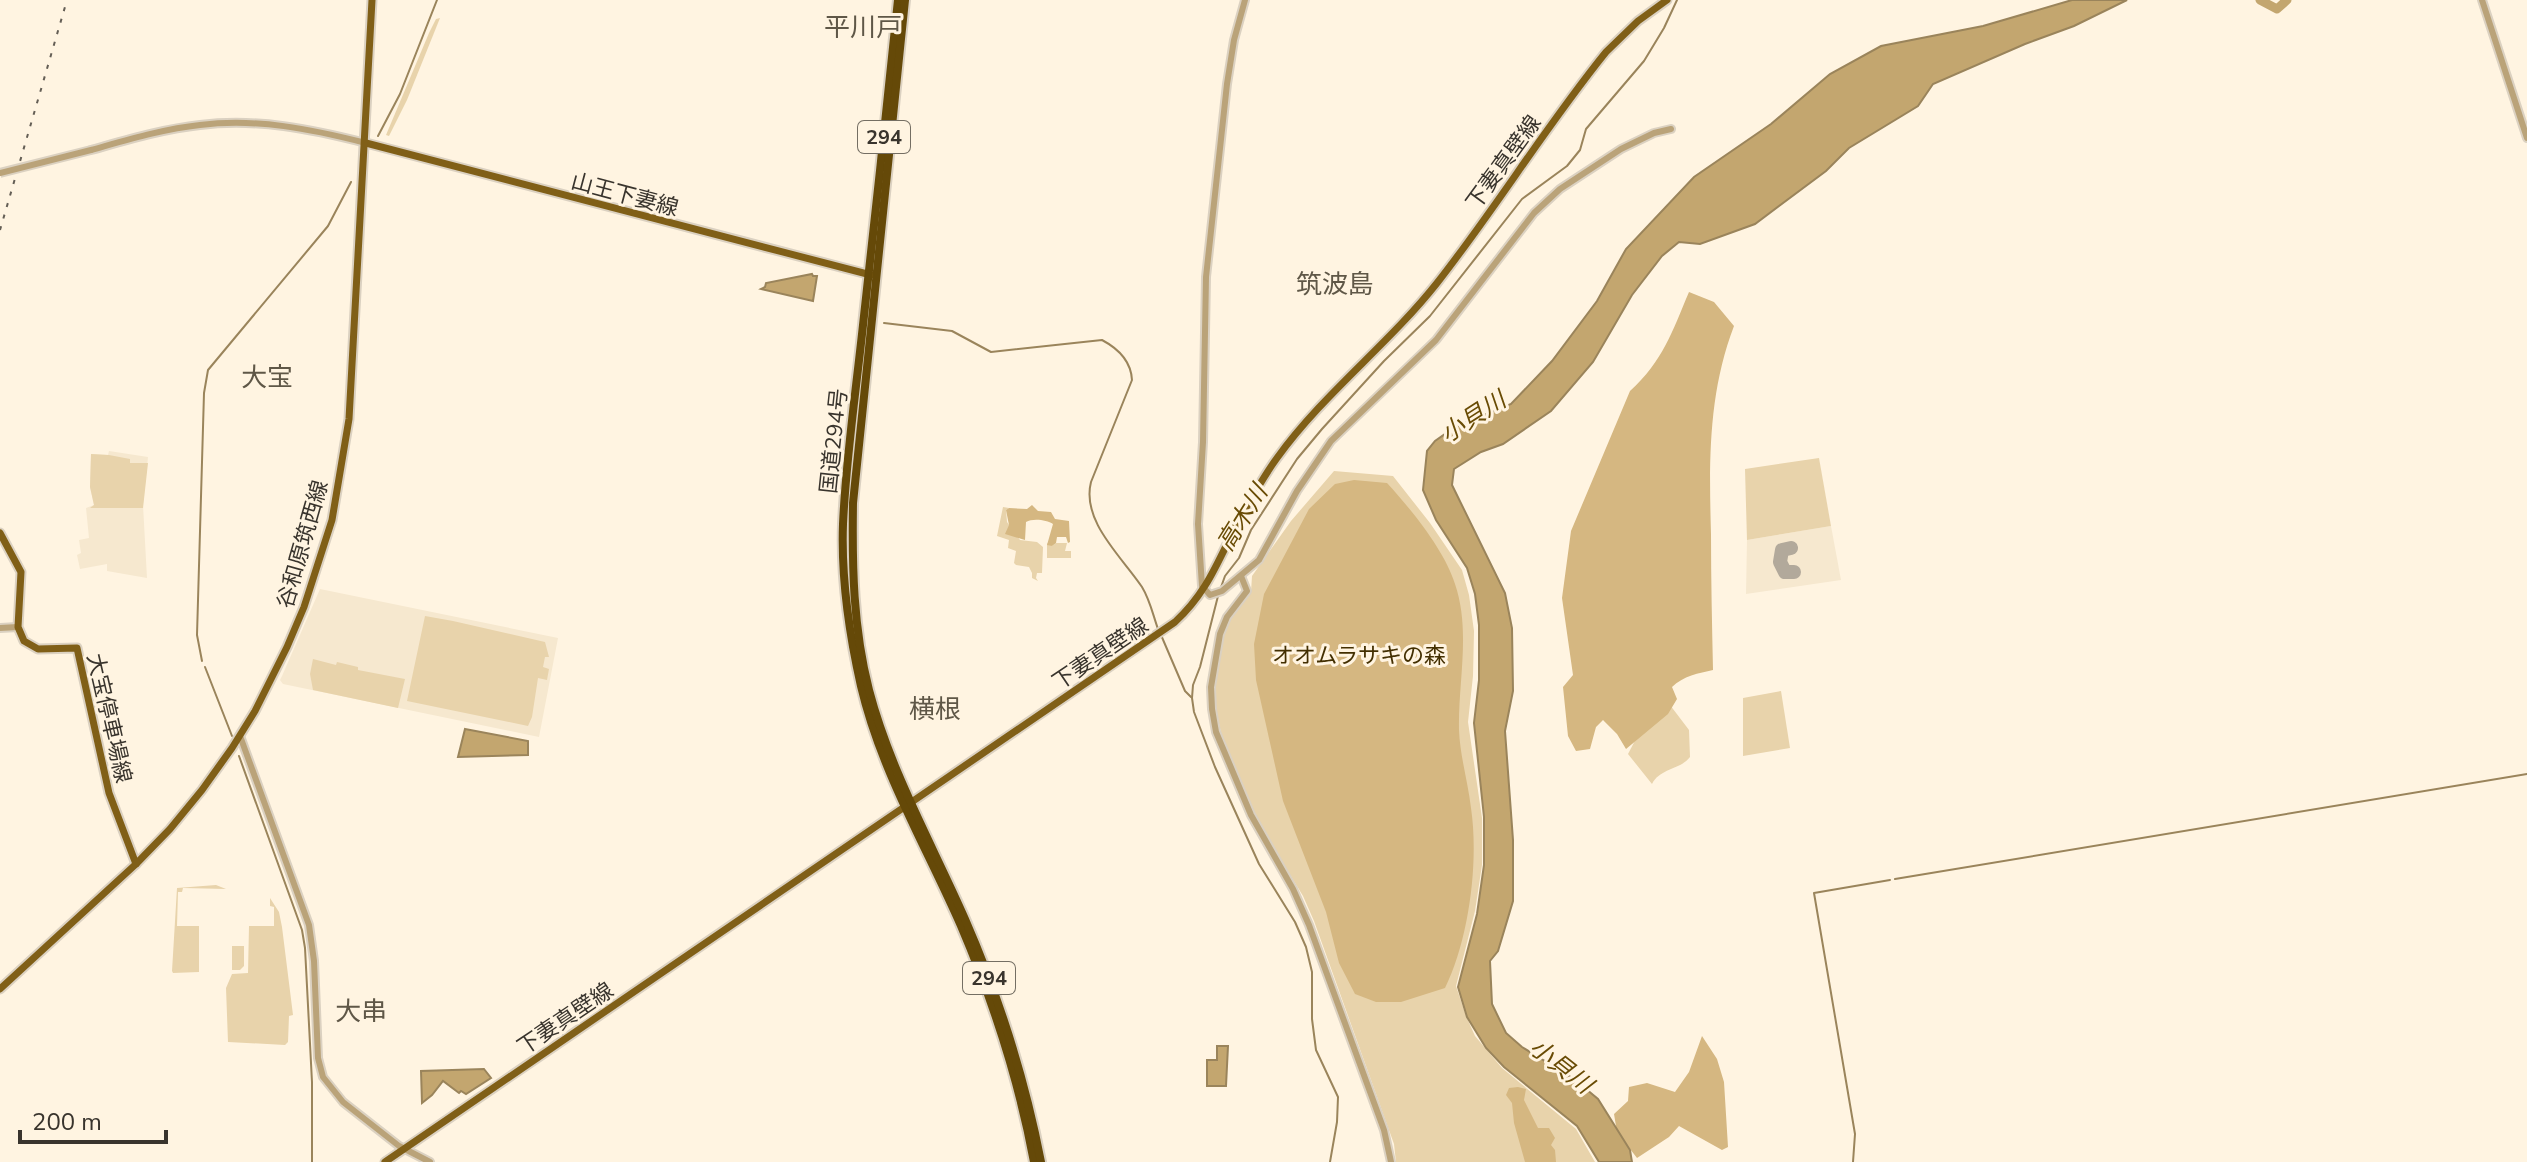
<svg xmlns="http://www.w3.org/2000/svg" width="2527" height="1162" font-family="'Nunito Sans','Noto Sans JP',sans-serif">
	<style>
		.built { fill: #f6e8cf }
		.green { fill: #e8d3ab }
		.forest { fill: #d5b781 }
		.water { fill: #c3a66f; stroke: #9a845b; stroke-width: 2 }
		.lines { fill: none; stroke-linecap: round; stroke-linejoin: round }
		.stream { stroke: #9a845b; stroke-width: 2 }
		.river { stroke: #c3a66f; stroke-width: 9 }
		.taxiway { stroke: #b2a99b; stroke-width: 14 }
		.minor-casing { stroke: #dbd1c1; stroke-width: 10 }
		.major-casing { stroke: #dbd1c1; stroke-width: 11 }
		.highway-casing { stroke: #dbd1c1; stroke-width: 12 }
		.minor { stroke: #baa379; stroke-width: 6 }
		.major { stroke: #805f17; stroke-width: 7 }
		.highway { stroke: #654908; stroke-width: 8 }
		.rail { stroke: #645e55; stroke-width: 2; stroke-dasharray: 4 8; stroke-linecap: butt }
		.minor-bridge-casing { stroke: #dbd1c1; stroke-width: 10; stroke-linecap: butt }
		.minor-bridge { stroke: #baa379; stroke-width: 6 }
		.labels { text-anchor: middle; stroke-width: 6; stroke-linejoin: round; paint-order: stroke }
		.shield { fill: #fff4e1; stroke: #746e63; stroke-width: 2 }
		.shield-label { font-size: 20px; font-weight: bold; fill: #39342d }
		.street-label { font-size: 22px; fill: #39342d; stroke: #fff4e1 }
		.park-label { font-size: 22px; fill: #432f01; stroke: #fff4e1 }
		.water-label { font-size: 24px; font-style: italic; fill: #694b04; stroke: #fff4e1 }
		.quarter-label { font-size: 26px; fill: #5f5747; stroke: #fff4e1 }
	</style>
	<rect width="100%" height="100%" fill="#fff4e1"/>
	<g class="built">
		<polygon points="109,451 148,457 143,505 147,578 107,571 107,564 80,569 77,555 81,553 79,540 89,538 86,508 94,505 90,487 91,454 108,455"/>
		<polygon points="1831,526 1841,580 1746,594 1747,540"/>
		<polygon points="320,589 558,638 539,737 283,684 280,680 282,676"/>
	</g>
	<g class="green">
		<polygon points="440,18 407,100 389,136 386,135 429,33 436,19"/>
		<polygon points="91,454 109,455 130,459 130,463 148,463 143,508 90,508 94,505 90,487"/>
		<polygon points="1819,458 1831,526 1747,540 1745,469"/>
		<polygon points="1334,471 1393,476 1430,523 1462,570 1469,595 1474,631 1473,676 1468,722 1482,818 1482,865 1475,911 1456,986 1466,1016 1475,1036 1502,1068 1576,1129 1595,1162 1396,1162 1394,1144 1314,921 1303,896 1258,822 1222,738 1215,703 1216,672 1225,630 1230,618 1251,592 1252,576 1291,521"/>
		<polygon points="1003,507 1009,508 1006,510 1007,522 1020,540 1037,542 1043,547 1042,573 1037,573 1036,578 1038,581 1032,578 1032,573 1029,567 1016,565 1014,563 1016,551 1008,548 1009,540 997,536"/>
		<polygon points="1047,543 1052,546 1056,543 1067,543 1065,551 1071,551 1071,558 1047,558"/>
		<polygon points="425,616 453,621 545,642 549,657 545,657 543,667 549,669 547,680 538,678 532,717 528,726 407,701"/>
		<polygon points="313,659 336,665 337,662 358,667 358,670 405,679 398,708 313,690 310,674"/>
		<polygon points="1781,691 1790,748 1743,756 1743,698"/>
		<path d="M1670,705l19,25 1,27c-10,13 -30,11 -38,27l-24,-30 11,-21z"/>
		<polygon points="216,885 226,889 183,888 182,892 178,892 177,926 199,926 199,972 173,973 172,971 177,888"/>
		<polygon points="270,898 279,912 282,927 293,1015 289,1016 288,1042 285,1045 228,1042 226,988 232,974 248,973 249,926 274,926 274,907 270,906"/>
		<polygon points="232,946 244,946 244,966 240,970 232,970"/>
	</g>
	<g class="forest">
		<path d="M1689,292l25,10 20,24c-26,68 -25,136 -23,208 0,45 1,91 2,136 -14,3 -30,6 -41,17l5,12 -9,15 -42,35 -9,-15 -14,-14 -7,7 -6,22 -14,2 -8,-15 -5,-49 10,-12 -11,-77 9,-67 59,-140c33,-30 42,-59 59,-99z"/>
		<path d="M1354,480l33,3c24,26 58,68 68,101 16,47 3,97 4,146 1,26 9,52 12,78 8,54 -2,131 -26,180l-44,14h-25l-21,-8 -16,-31 -13,-51 -43,-111 -27,-121 -2,-36 10,-50 45,-85 26,-25z"/>
		<path d="M1032,505l6,6 13,1 4,7 14,2 1,21 -2,1 -2,-6h-9l-1,6 -4,3 -5,-1 6,-21c-6,-4 -20,-6 -27,-2l-1,18 -20,-6 4,-9 -3,-15 3,-2 18,1z"/>
		<polygon points="1702,1036 1717,1059 1724,1082 1728,1147 1722,1150 1679,1126 1669,1137 1637,1158 1617,1132 1614,1114 1628,1101 1629,1087 1647,1083 1675,1092 1689,1072"/>
		<polygon points="1518,1087 1526,1089 1524,1100 1538,1128 1549,1128 1555,1138 1551,1145 1555,1150 1556,1162 1525,1162 1514,1123 1512,1103 1506,1095 1509,1088"/>
	</g>
	<g class="water">
		<polygon points="2072,0 2127,0 2074,26 2025,44 1933,84 1918,106 1849,148 1826,171 1755,224 1700,244 1679,242 1662,256 1632,295 1593,362 1551,411 1503,444 1481,452 1454,469 1452,485 1505,593 1512,628 1513,691 1505,731 1513,840 1513,901 1498,951 1490,961 1492,1004 1506,1033 1522,1047 1574,1079 1598,1099 1630,1150 1632,1162 1599,1162 1577,1126 1504,1067 1486,1048 1467,1017 1458,987 1477,914 1484,865 1484,817 1474,723 1479,680 1479,625 1475,594 1467,568 1436,520 1423,490 1427,451 1435,441 1455,427 1511,404 1552,361 1597,301 1626,249 1694,177 1771,124 1830,74 1881,46 1983,26"/>
		<polygon points="812,274 813,276 817,276 813,301 761,289 765,287 766,283"/>
		<polygon points="465,729 528,741 528,755 458,757"/>
		<polygon points="1217,1046 1228,1046 1226,1086 1207,1086 1207,1060 1217,1060"/>
		<polygon points="484,1069 491,1078 466,1094 461,1091 459,1093 443,1081 432,1095 422,1103 421,1071"/>
	</g>
	<g class="lines">
		<g class="stream">
			<polyline points="378,136 400,94 437,0"/>
			<path d="M884,323l68,8 39,21 111,-12c17,9 29,21 30,40l-41,102c-10,39 31,75 51,105 8,13 11,28 16,42"/>
			<polyline points="1220,590 1225,576 1239,558 1251,530 1297,459 1322,429 1384,361 1430,316 1522,199 1567,166 1580,150 1586,129 1644,61 1664,28 1677,0"/>
			<polyline points="1218,596 1200,667 1193,685 1192,698 1194,712 1215,767 1259,864 1295,922 1306,947 1312,972 1312,1019 1316,1050 1338,1097 1337,1122 1330,1162"/>
			<polyline points="1161,635 1185,691 1191,697"/>
			<polyline points="202,661 197,635 204,393 208,370 328,226 351,182"/>
			<polyline points="205,667 232,736"/>
			<polyline points="239,756 302,930 305,948 312,1082 312,1162"/>
			<polyline points="1895,879 2527,774"/>
			<polyline points="1853,1162 1855,1134 1814,893 1890,880"/>
		</g>
		<polyline class="river" points="2260,0 2277,9 2287,0"/>
		<polyline class="taxiway" points="1791,548 1782,550 1780,562 1785,572 1794,572"/>
		<defs>
			<g id="minor">
				<polyline points="1245,0 1234,40 1227,84 1206,277 1203,442 1198,524 1202,586 1210,595 1222,591 1259,560 1297,491 1331,441 1436,340 1534,213 1560,189 1621,149 1654,133 1671,129"/>
				<polyline points="2482,0 2527,138"/>
				<path d="M91,150c36,-10 72,-21 109,-25 57,-7 111,4 166,18"/>
				<polyline points="1241,576 1247,591 1227,617 1220,634 1211,687 1212,709 1216,732 1251,815 1293,889 1309,925 1384,1130 1391,1162"/>
				<polyline points="0,628 18,627"/>
				<polyline points="240,736 309,925 314,961 318,1058 323,1077 343,1102 399,1146 430,1162"/>
			</g>
			<g id="major">
				<polyline points="366,143 871,275"/>
				<polyline points="0,533 21,572 18,627 24,641 38,649 77,648 109,793 136,864"/>
				<polyline points="0,989 136,864 170,829 202,790 232,748 255,711 287,647 304,607 332,520 349,419 372,0"/>
				<path d="M385,1162l790,-540c33,-30 44,-64 64,-102 12,-21 24,-43 38,-62 47,-65 111,-113 160,-175 59,-75 109,-157 169,-231l32,-31 29,-21"/>
			</g>
			<g id="highway">
				<path d="M898,0c-11,108 -23,217 -35,325 -7,66 -17,132 -20,199 -2,54 6,109 18,162 20,85 65,160 100,240 32,75 58,155 73,236"/>
				<path d="M905,0l-52,503c-1,63 0,125 16,187 21,80 63,154 96,229 34,78 60,160 76,243"/>
			</g>
		</defs>
		<use href="#minor" class="minor-casing"/>
		<use href="#major" class="major-casing"/>
		<use href="#highway" class="highway-casing"/>
		<use href="#minor" class="minor"/>
		<use href="#major" class="major"/>
		<use href="#highway" class="highway"/>
		<polyline class="rail" points="0,230 67,0"/>
		<defs>
			<polyline id="minor-bridge" points="0,173 91,150"/>
		</defs>
		<use href="#minor-bridge" class="minor-bridge-casing"/>
		<use href="#minor-bridge" class="minor-bridge"/>
	</g>
	<g class="labels">
		<g class="shield">
			<rect x="858" y="121" width="52" height="32" rx="6"/>
			<rect x="963" y="962" width="52" height="32" rx="6"/>
		</g>
		<g class="shield-label">
			<text x="884" y="144">294</text>
			<text x="989" y="985">294</text>
		</g>
		<g class="street-label">
			<text transform="translate(1503 162) rotate(-54)" y="8">下妻真壁線</text>
			<text transform="translate(625 194) rotate(15)" y="8">山王下妻線</text>
			<text transform="translate(833 441) rotate(-84)" y="8">国道294号</text>
			<text transform="translate(302 544) rotate(-74)" y="8">谷和原筑西線</text>
			<text transform="translate(1100 653) rotate(-34)" y="8">下妻真壁線</text>
			<text transform="translate(110 718) rotate(77)" y="8">大宝停車場線</text>
			<text transform="translate(565 1018) rotate(-34)" y="8">下妻真壁線</text>
		</g>
		<g class="park-label">
			<text x="1359" y="663">オオムラサキの森</text>
		</g>
		<g class="water-label">
			<text transform="translate(1473 417) rotate(-33)" y="8">小貝川</text>
			<text transform="translate(1242 518) rotate(-58)" y="8">高木川</text>
			<text transform="translate(1561 1066) rotate(38)" y="8">小貝川</text>
		</g>
		<g class="quarter-label">
			<text x="863" y="36">平川戸</text>
			<text x="1335" y="293">筑波島</text>
			<text x="267" y="386">大宝</text>
			<text x="935" y="718">横根</text>
			<text x="361" y="1020">大串</text>
		</g>
	</g>
	<path d="M20 1130v12h146v-12" fill="none" stroke="#39342d" stroke-width="4"/>
	<text x="32" y="1130" font-size="24" fill="#39342d" stroke="#fff4e1" stroke-width="6" paint-order="stroke">200 m</text>
</svg>
